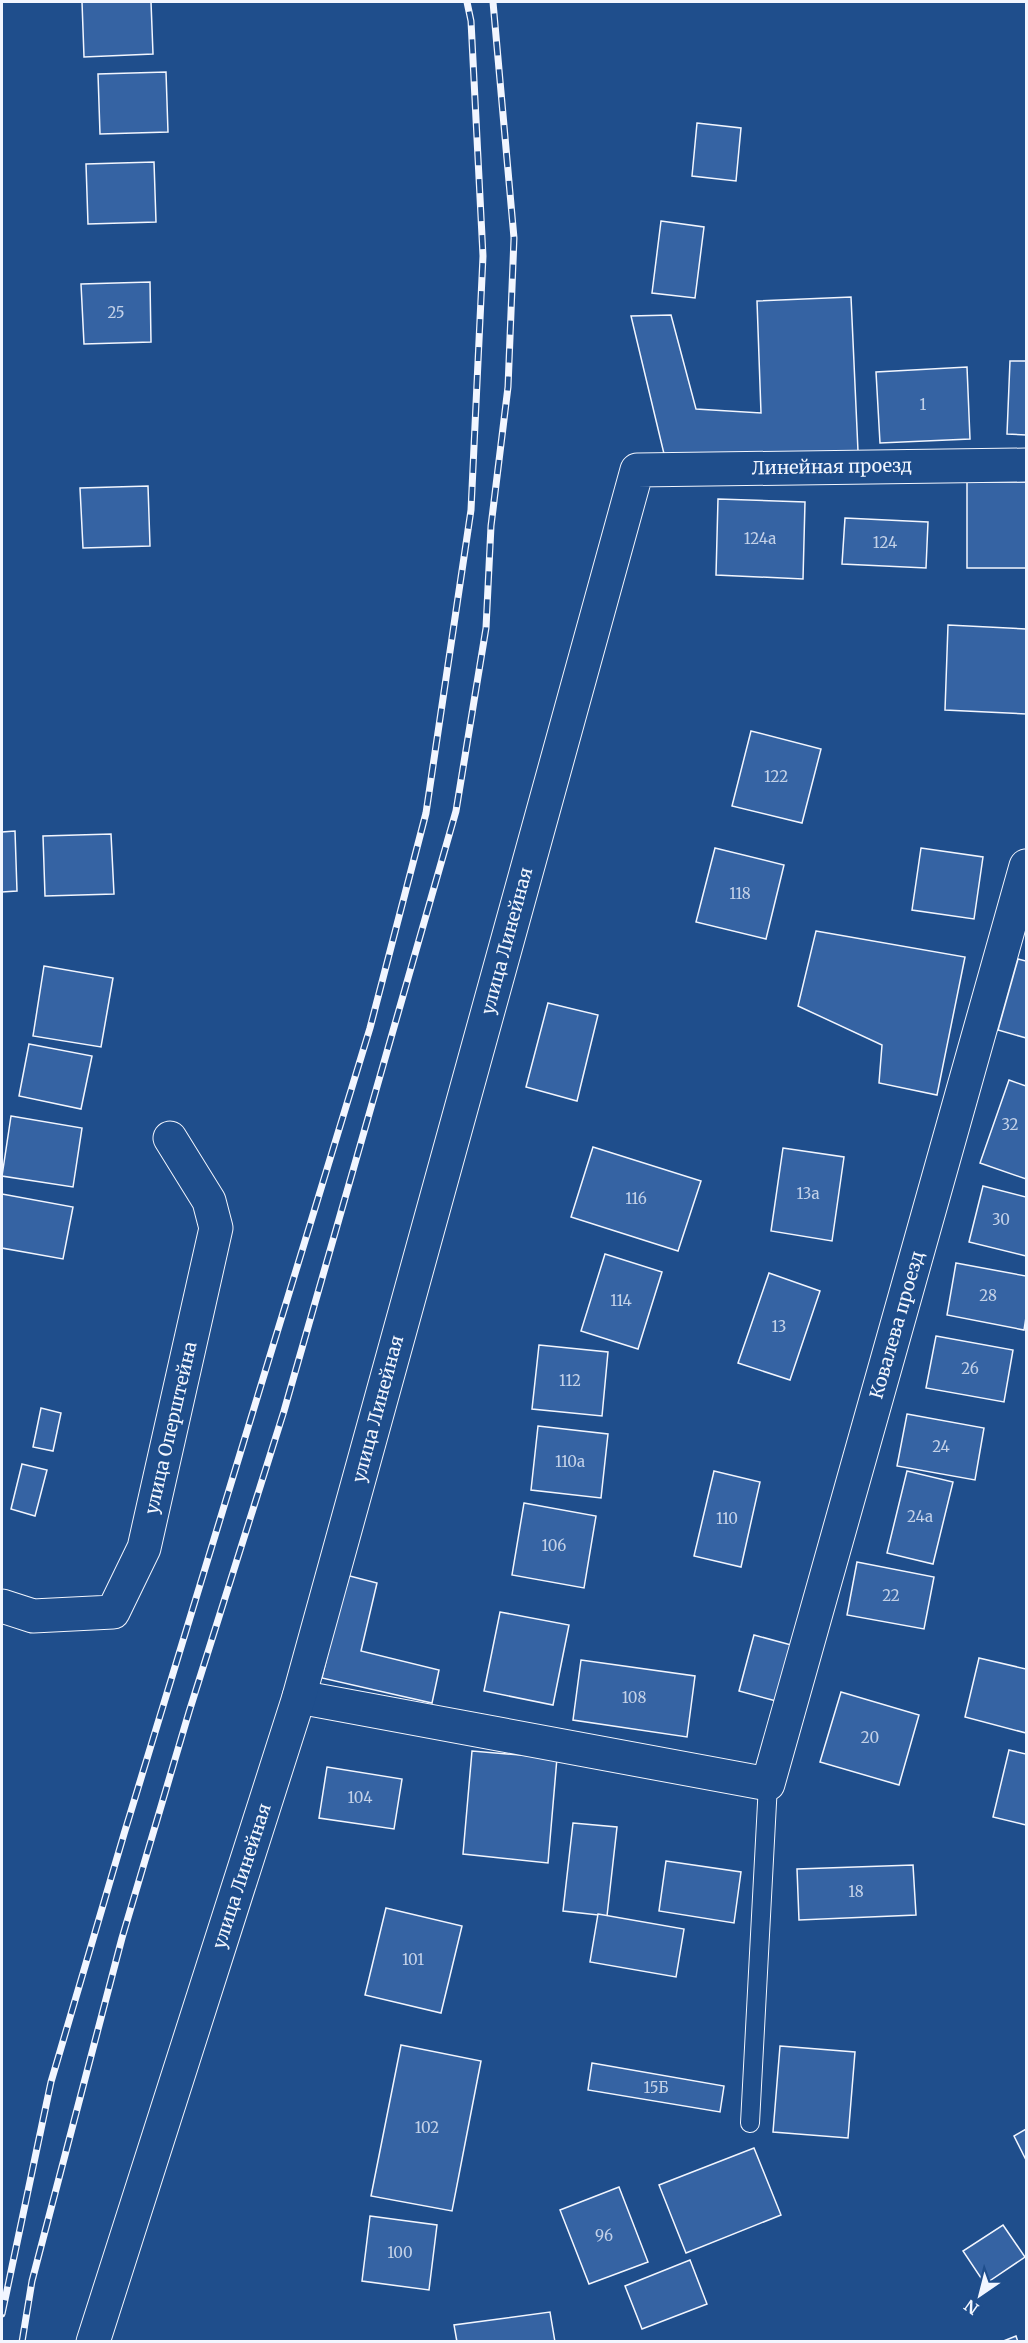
<svg xmlns="http://www.w3.org/2000/svg" width="1028" height="2343" font-family="Merriweather,serif">
	<style>
		.building { fill: #3563a3; stroke: #f2f6ff; stroke-width: 1.5 }
		.lines { fill: none; stroke-linecap: round; stroke-linejoin: round }
		.lane-casing { stroke: #f2f6ff; stroke-width: 20 }
		.street-casing { stroke: #f2f6ff; stroke-width: 35 }
		.lane { stroke: #1f4e8c; stroke-width: 18 }
		.street { stroke: #1f4e8c; stroke-width: 33 }
		.rail-casing { stroke: #f2f6ff; stroke-width: 7 }
		.rail { stroke: #1f4e8c; stroke-width: 4.5; stroke-dasharray: 14; stroke-linecap: butt }
		.labels { text-anchor: middle; stroke-width: 4.5; stroke-linejoin: round; paint-order: stroke }
		.number-label { font-size: 15px; fill: #c3d1e8 }
		.street-label { font-size: 18px; fill: #f2f6ff; stroke: #1f4e8c }
	</style>
	<rect width="100%" height="100%" fill="#1f4e8c"/>
	<g class="building">
		<polygon points="82,2 151,2 153,54 84,57"/>
		<polygon points="166,72 168,132 100,134 98,74"/>
		<polygon points="697,123 741,128 736,181 692,176"/>
		<polygon points="154,162 156,222 88,224 86,164"/>
		<polygon points="661,221 704,227 695,298 652,293"/>
		<polygon points="150,282 151,342 84,344 81,284"/>
		<polygon points="851,297 858,451 665,458 631,316 671,315 696,409 761,413 757,301"/>
		<polygon points="1010,361 1026,361 1026,435 1007,434"/>
		<polygon points="967,367 970,439 880,443 876,372"/>
		<rect x="967" y="482" width="59" height="86"/>
		<polygon points="148,486 150,546 83,548 80,488"/>
		<polygon points="718,499 805,502 803,579 716,575"/>
		<polygon points="845,518 928,522 926,568 842,564"/>
		<polygon points="948,625 1026,629 1026,714 945,710"/>
		<polygon points="751,731 821,749 802,823 732,806"/>
		<polygon points="15,831 17,891 2,892 2,832"/>
		<polygon points="111,834 114,894 45,896 43,836"/>
		<polygon points="715,848 784,865 766,939 696,922"/>
		<polygon points="921,848 983,857 974,919 912,910"/>
		<polygon points="816,931 965,957 937,1095 879,1083 882,1045 798,1006"/>
		<polygon points="1018,959 1026,961 1026,1038 998,1030"/>
		<polygon points="44,966 113,978 101,1047 33,1036"/>
		<polygon points="548,1003 598,1015 577,1101 526,1087"/>
		<polygon points="29,1044 92,1056 81,1109 19,1096"/>
		<polygon points="1009,1080 1026,1086 1026,1179 980,1163"/>
		<polygon points="11,1116 82,1128 73,1187 2,1176"/>
		<polygon points="593,1147 701,1181 678,1251 571,1217"/>
		<polygon points="783,1148 844,1157 832,1241 771,1231"/>
		<polygon points="983,1186 1026,1197 1026,1256 969,1242"/>
		<polygon points="2,1194 73,1207 63,1259 2,1248"/>
		<polygon points="605,1254 662,1272 638,1349 581,1331"/>
		<polygon points="956,1263 1026,1276 1026,1317 1024,1330 947,1315"/>
		<polygon points="769,1273 820,1291 790,1380 738,1363"/>
		<polygon points="936,1336 1013,1350 1004,1402 926,1388"/>
		<polygon points="539,1345 608,1352 602,1416 532,1409"/>
		<polygon points="41,1408 61,1413 53,1451 33,1447"/>
		<polygon points="907,1414 984,1428 975,1480 897,1466"/>
		<polygon points="538,1426 608,1434 601,1498 531,1490"/>
		<polygon points="22,1464 47,1470 35,1516 11,1509"/>
		<polygon points="714,1471 760,1482 741,1567 694,1556"/>
		<polygon points="907,1471 953,1482 933,1564 887,1553"/>
		<polygon points="524,1503 596,1516 584,1588 512,1575"/>
		<polygon points="857,1562 934,1577 924,1629 847,1615"/>
		<polygon points="346,1575 377,1583 361,1651 439,1670 432,1703 322,1678"/>
		<polygon points="500,1612 569,1625 553,1705 484,1691"/>
		<polygon points="754,1635 795,1646 780,1702 739,1691"/>
		<polygon points="979,1658 1026,1669 1026,1733 965,1717"/>
		<polygon points="581,1660 695,1676 687,1737 573,1720"/>
		<polygon points="841,1692 919,1715 899,1785 820,1762"/>
		<polygon points="1009,1750 1026,1754 1026,1825 993,1817"/>
		<polygon points="472,1751 557,1758 548,1863 463,1854"/>
		<polygon points="327,1767 402,1779 394,1829 319,1818"/>
		<polygon points="573,1823 617,1827 607,1916 563,1911"/>
		<polygon points="666,1861 741,1872 734,1923 659,1911"/>
		<polygon points="913,1865 916,1915 799,1920 797,1869"/>
		<polygon points="386,1908 462,1926 441,2013 365,1995"/>
		<polygon points="598,1914 684,1929 676,1977 590,1962"/>
		<polygon points="401,2045 481,2061 452,2211 371,2196"/>
		<polygon points="780,2046 855,2052 848,2138 773,2132"/>
		<polygon points="592,2063 724,2086 720,2112 588,2090"/>
		<polygon points="1026,2129 1026,2160 1014,2136"/>
		<polygon points="754,2148 781,2215 686,2253 659,2185"/>
		<polygon points="619,2187 648,2262 589,2284 560,2210"/>
		<polygon points="370,2216 437,2225 429,2290 362,2281"/>
		<polygon points="1003,2225 1025,2257 985,2284 963,2251"/>
		<polygon points="690,2260 707,2304 642,2329 625,2286"/>
		<polygon points="550,2312 555,2342 457,2342 454,2325"/>
		<polygon points="1016,2336 1018,2342 1001,2342"/>
	</g>
	<g class="lines">
		<defs>
			<polyline id="lane" points="750,2123 768,1784"/>
			<g id="street">
				<polyline points="2,1606 33,1616 113,1612 144,1548 216,1228 209,1201 170,1138"/>
				<polyline points="299,1697 768,1784 1026,866"/>
				<polyline points="93,2342 299,1697 637,470 1026,465"/>
			</g>
		</defs>
		<use href="#lane" class="lane-casing"/>
		<use href="#street" class="street-casing"/>
		<use href="#lane" class="lane"/>
		<use href="#street" class="street"/>
		<defs>
			<g id="rail">
				<polyline points="2,2314 51,2082 124,1834 370,1028 426,813 471,510 483,256 471,21 467,2"/>
				<polyline points="22,2342 32,2281 122,1938 189,1712 284,1411 456,811 486,628 491,526 508,387 514,238 493,2"/>
			</g>
		</defs>
		<use href="#rail" class="rail-casing"/>
		<use href="#rail" class="rail"/>
	</g>
	<g class="labels">
		<g class="number-label">
			<text x="116" y="318">25</text>
			<text x="923" y="410">1</text>
			<text x="760" y="544">124а</text>
			<text x="885" y="548">124</text>
			<text x="776" y="782">122</text>
			<text x="740" y="899">118</text>
			<text x="1010" y="1130">32</text>
			<text x="808" y="1199">13а</text>
			<text x="636" y="1204">116</text>
			<text x="1001" y="1225">30</text>
			<text x="988" y="1301">28</text>
			<text x="621" y="1306">114</text>
			<text x="779" y="1332">13</text>
			<text x="970" y="1374">26</text>
			<text x="570" y="1386">112</text>
			<text x="941" y="1452">24</text>
			<text x="570" y="1467">110а</text>
			<text x="920" y="1522">24а</text>
			<text x="727" y="1524">110</text>
			<text x="554" y="1551">106</text>
			<text x="891" y="1601">22</text>
			<text x="634" y="1703">108</text>
			<text x="870" y="1743">20</text>
			<text x="360" y="1803">104</text>
			<text x="856" y="1897">18</text>
			<text x="413" y="1965">101</text>
			<text x="656" y="2093">15Б</text>
			<text x="427" y="2133">102</text>
			<text x="604" y="2241">96</text>
			<text x="400" y="2258">100</text>
		</g>
		<g class="street-label">
			<text transform="translate(832 467) rotate(-1)" y="6">Линейная проезд</text>
			<text transform="translate(507 941) rotate(-75)" y="6">улица Линейная</text>
			<text transform="translate(897 1325) rotate(-74)" y="6">Ковалева проезд</text>
			<text transform="translate(378 1409) rotate(-75)" y="6">улица Линейная</text>
			<text transform="translate(171 1428) rotate(-77)" y="6">улица Оперштейна</text>
			<text transform="translate(242 1876) rotate(-72)" y="6">улица Линейная</text>
		</g>
	</g>
	<rect width="1028" height="2343" fill="none" stroke="#f2f6ff" stroke-width="6"/>
	<g transform="translate(980 2295) rotate(215)" stroke="#1f4e8c" stroke-width="4.5" paint-order="stroke">
	<path d="M0-4.5L10 22L0 15L-10 22Z" fill="#f2f6ff"/>
	<text y="-9" font-size="16" font-weight="bold" text-anchor="middle" fill="#f2f6ff">N</text>
	</g>
</svg>
